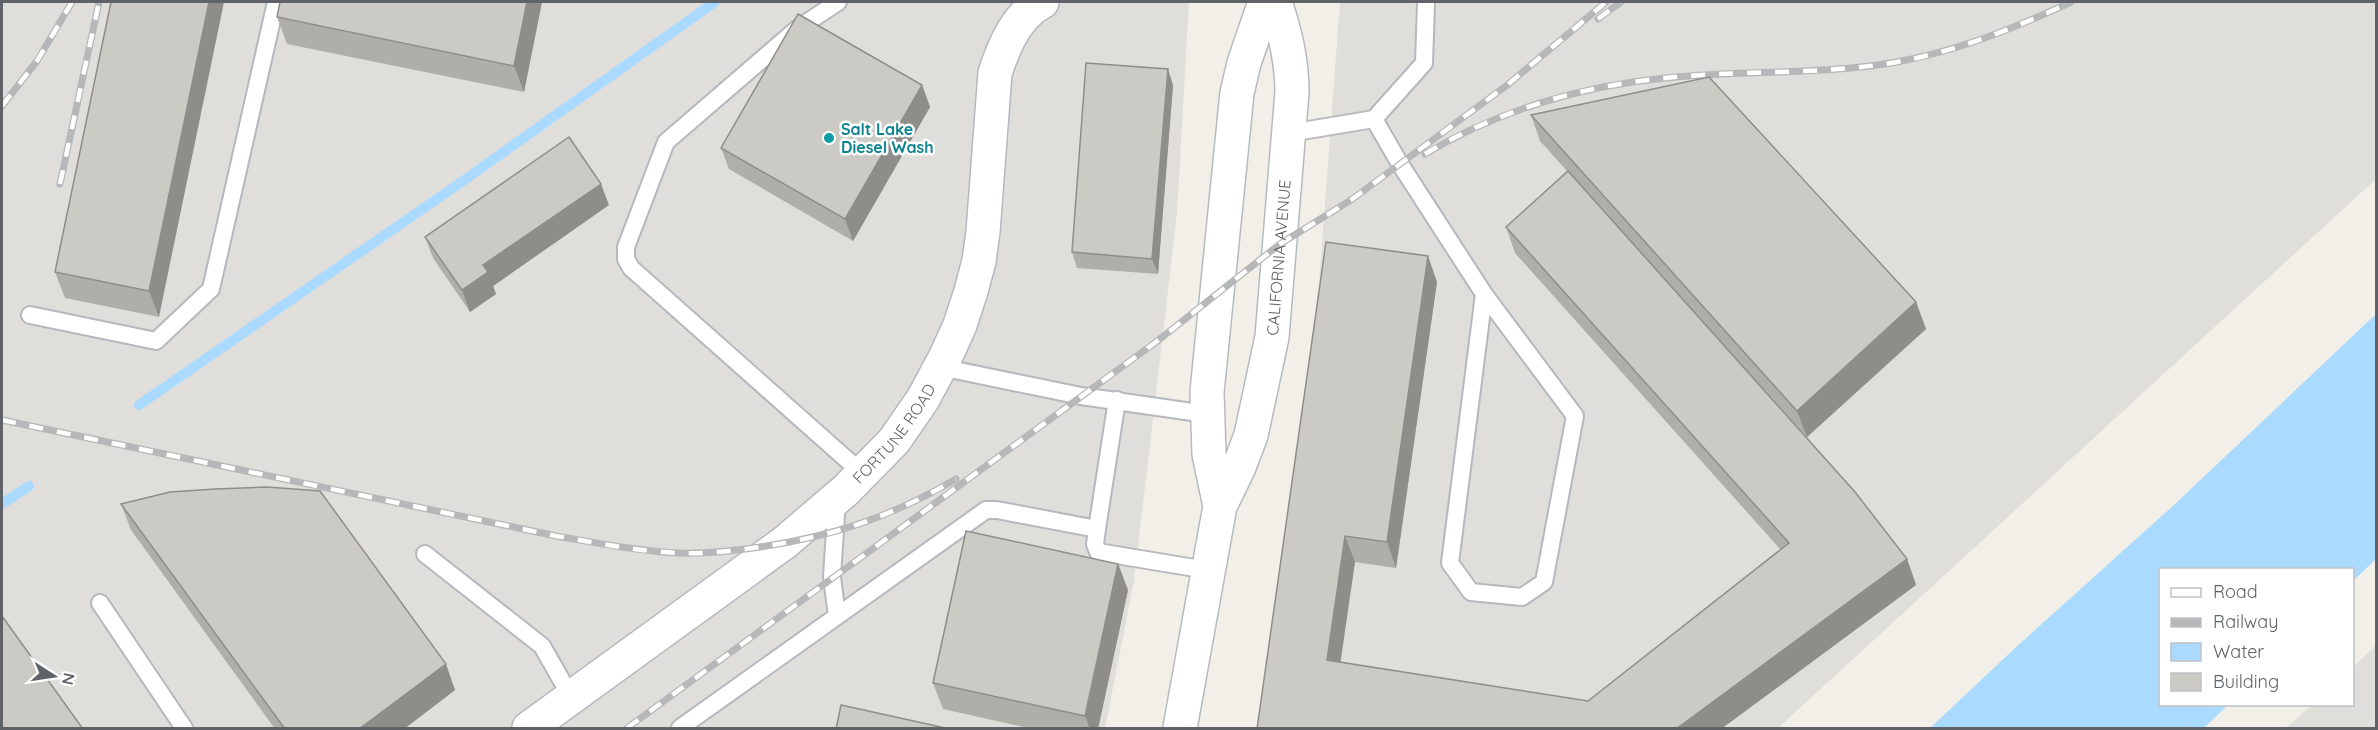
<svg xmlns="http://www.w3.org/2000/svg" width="2378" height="730" font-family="Quicksand,sans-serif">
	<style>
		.industrial { fill: #e0deda }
		.water { fill: #aadaff }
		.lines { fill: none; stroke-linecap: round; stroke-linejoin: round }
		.stream { stroke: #aadaff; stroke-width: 10 }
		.lane-casing { stroke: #b5b8bc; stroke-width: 20 }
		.street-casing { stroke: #b5b8bc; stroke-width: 36 }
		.secondary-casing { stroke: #b6babf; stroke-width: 36 }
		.lane { stroke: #fff; stroke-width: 16 }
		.street { stroke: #fff; stroke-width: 33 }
		.secondary { stroke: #fff; stroke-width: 33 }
		.rail-casing { stroke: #b6b7b8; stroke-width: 7 }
		.rail { stroke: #fff; stroke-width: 4.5; stroke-dasharray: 14; stroke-linecap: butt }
		.wall { fill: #afaea9 }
		.shaded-wall { fill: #8f8d8a }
		.building { fill: #cccac5; stroke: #8f8d8a; stroke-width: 1.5 }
		.culture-dot { fill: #0f9aa8; stroke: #fff; stroke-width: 2 }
		.labels { text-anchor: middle; stroke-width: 5; stroke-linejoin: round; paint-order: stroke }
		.culture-label { font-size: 16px; font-weight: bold; fill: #0d838f; stroke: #fff; text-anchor: start }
		.street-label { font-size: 16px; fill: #5f6368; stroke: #fff }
	</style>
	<rect width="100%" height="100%" fill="#f1efe8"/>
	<g class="industrial">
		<polygon points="2,2 1189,2 1177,213 1134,581 1105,728 2,728"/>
		<polygon points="1340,2 2376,2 2376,179 1778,728 1260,728 1302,511"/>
		<polygon points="2376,645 2376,728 2286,728 2312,705 2352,704 2353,667"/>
	</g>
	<polygon class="water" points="2376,314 2376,559 2353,581 2352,570 2160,570 2160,704 2228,705 2204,728 1930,728 2014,649 2175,504"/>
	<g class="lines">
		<g class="stream">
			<polyline points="139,405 460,183 715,2"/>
			<polyline points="2,504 29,486"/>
		</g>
		<defs>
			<g id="lane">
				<polyline points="838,2 797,29 666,142 626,247 626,259 631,268 862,473"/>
				<polyline points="1374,119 1400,164 1484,294 1450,563 1471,592 1522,597 1544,582 1575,416 1484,294"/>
				<polyline points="1290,133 1374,119 1424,63 1426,2"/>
				<polyline points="30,315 156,341 211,289 276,2"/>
				<polyline points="940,367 1081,396 1206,414"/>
				<polyline points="1117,400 1097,529 1095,544 1098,552 1207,570"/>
				<polyline points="425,554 542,646 571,697"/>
				<polyline points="100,603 184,728"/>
				<polyline points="837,616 832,577 837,499"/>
				<polyline points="680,728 986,510 997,510 1097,529"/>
			</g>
			<g id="street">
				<path id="s1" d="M529,728l255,-185 62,-53 48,-49 29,-42 23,-43 14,-31 11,-34 8,-30 4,-29 12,-159c9,-27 21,-57 47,-71"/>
			</g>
			<g id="secondary">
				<polyline points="1220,506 1209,454 1207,392 1237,93 1244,63 1265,2"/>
				<path id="s2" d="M1180,728l40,-222 19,-39 12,-32 21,-98 20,-245c0,-32 -7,-60 -17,-90"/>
			</g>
		</defs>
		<use href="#lane" class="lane-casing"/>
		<use href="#street" class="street-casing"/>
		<use href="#secondary" class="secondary-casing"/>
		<use href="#lane" class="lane"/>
		<use href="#street" class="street"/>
		<use href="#secondary" class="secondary"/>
		<defs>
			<g id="rail">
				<polyline points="1598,19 1621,2"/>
				<polyline points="2,106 37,61 72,2"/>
				<path d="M1425,154c72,-43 156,-68 240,-76 75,-8 152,-3 226,-15 64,-11 122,-34 180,-61"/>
				<polyline points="60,184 99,2"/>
				<path d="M2,420l554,116c41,7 81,15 122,17 27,1 55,-2 82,-6 74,-11 131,-30 196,-68"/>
				<polyline points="627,728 1156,342 1280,244 1351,200 1506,86 1606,2"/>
			</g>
		</defs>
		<use href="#rail" class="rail-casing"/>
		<use href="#rail" class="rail"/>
	</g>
	<g class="wall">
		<polygon points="111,2 159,317 65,298 55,272"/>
		<polygon points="542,2 524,92 287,44 277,17"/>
		<polygon points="922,85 930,107 853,241 729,169 721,148"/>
		<polygon points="1173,85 1158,274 1077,268 1072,252"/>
		<polygon points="1531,115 1916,302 1926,329 1807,437 1662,277 1907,559 1916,585 1721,729 1257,729 1437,282 1396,568 1355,562 1340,662 1588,701 1781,550 1515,253 1506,227 1567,171 1540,141"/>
		<polygon points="609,205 493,286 496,294 470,312 433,258 425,237"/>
		<polygon points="121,504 455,690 404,729 275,729 131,530"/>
		<polygon points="1118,564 1128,590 1098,729 1033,729 943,709 933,683"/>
	</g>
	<g class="shaded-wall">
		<polygon points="209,2 224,2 159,317 149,291"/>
		<polygon points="527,2 542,2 524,92 514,66"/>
		<polygon points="1168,69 1173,85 1158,274 1152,259"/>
		<polygon points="922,85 930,107 853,241 845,219"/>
		<polygon points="601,184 609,205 493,286 496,294 470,312 462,290 483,265"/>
		<polygon points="1428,256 1437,282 1396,568 1387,542"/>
		<polygon points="1916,302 1926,329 1807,437 1797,411"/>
		<polygon points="1345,536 1355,562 1337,686 1327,660"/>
		<polygon points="1907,559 1916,585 1721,729 1676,729"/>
		<polygon points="1118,564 1128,590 1098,729 1090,729 1085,716"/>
		<polygon points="446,664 455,690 404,729 359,729"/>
	</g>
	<g class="building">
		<polygon points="111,2 209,2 149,291 55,272"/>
		<polygon points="280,2 527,2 514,66 277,17"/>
		<polygon points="798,14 922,85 845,219 721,148"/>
		<polygon points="1086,63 1168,69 1152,259 1072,252"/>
		<polygon points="1709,77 1916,302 1797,411 1531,115"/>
		<polygon points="569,137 601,184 483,265 488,272 462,290 425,237"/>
		<polygon points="1568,171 1855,492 1907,559 1676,729 1257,729 1326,242 1428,256 1387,542 1345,536 1327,660 1588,701 1789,543 1506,227"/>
		<polygon points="267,487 320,491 446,664 359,729 285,729 121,504 170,492 215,489"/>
		<polygon points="966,531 1118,564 1085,716 933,683"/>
		<polygon points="2,616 83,729 2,729"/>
		<polygon points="841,705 950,729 836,729"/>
	</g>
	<circle class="culture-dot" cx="829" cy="138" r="6"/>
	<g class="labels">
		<g class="culture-label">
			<text x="841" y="135">Salt Lake<tspan x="841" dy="18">Diesel Wash</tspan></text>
		</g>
		<g class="street-label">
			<text dy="6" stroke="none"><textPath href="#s2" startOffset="483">CALIFORNIA AVENUE</textPath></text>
			<text dy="6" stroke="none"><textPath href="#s1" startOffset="471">FORTUNE ROAD</textPath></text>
		</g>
	</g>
	<rect width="2378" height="730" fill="none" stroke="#5f6368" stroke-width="6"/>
	<rect x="2159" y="568" width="195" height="138" fill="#ffffff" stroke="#bfc1c3" stroke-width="1.5"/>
	<rect x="2171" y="588" width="30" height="9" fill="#ffffff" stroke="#bfc1c3" stroke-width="1.5"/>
	<text x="2213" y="598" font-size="18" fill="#5f6368">Road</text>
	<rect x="2171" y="618" width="30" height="9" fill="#b6b7b8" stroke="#bfc1c3" stroke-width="1.5"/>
	<text x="2213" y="628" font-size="18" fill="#5f6368">Railway</text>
	<rect x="2171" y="643" width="30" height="18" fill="#aadaff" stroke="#bfc1c3" stroke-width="1.5"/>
	<text x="2213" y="658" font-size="18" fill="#5f6368">Water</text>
	<rect x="2171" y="673" width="30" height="18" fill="#cccac5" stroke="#bfc1c3" stroke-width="1.5"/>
	<text x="2213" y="688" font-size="18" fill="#5f6368">Building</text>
	<g transform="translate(54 676) rotate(102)" stroke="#ffffff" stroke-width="4.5" paint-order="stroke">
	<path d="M0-4.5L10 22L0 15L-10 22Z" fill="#5f6368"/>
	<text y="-9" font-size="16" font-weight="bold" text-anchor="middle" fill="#5f6368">N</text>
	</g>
</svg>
